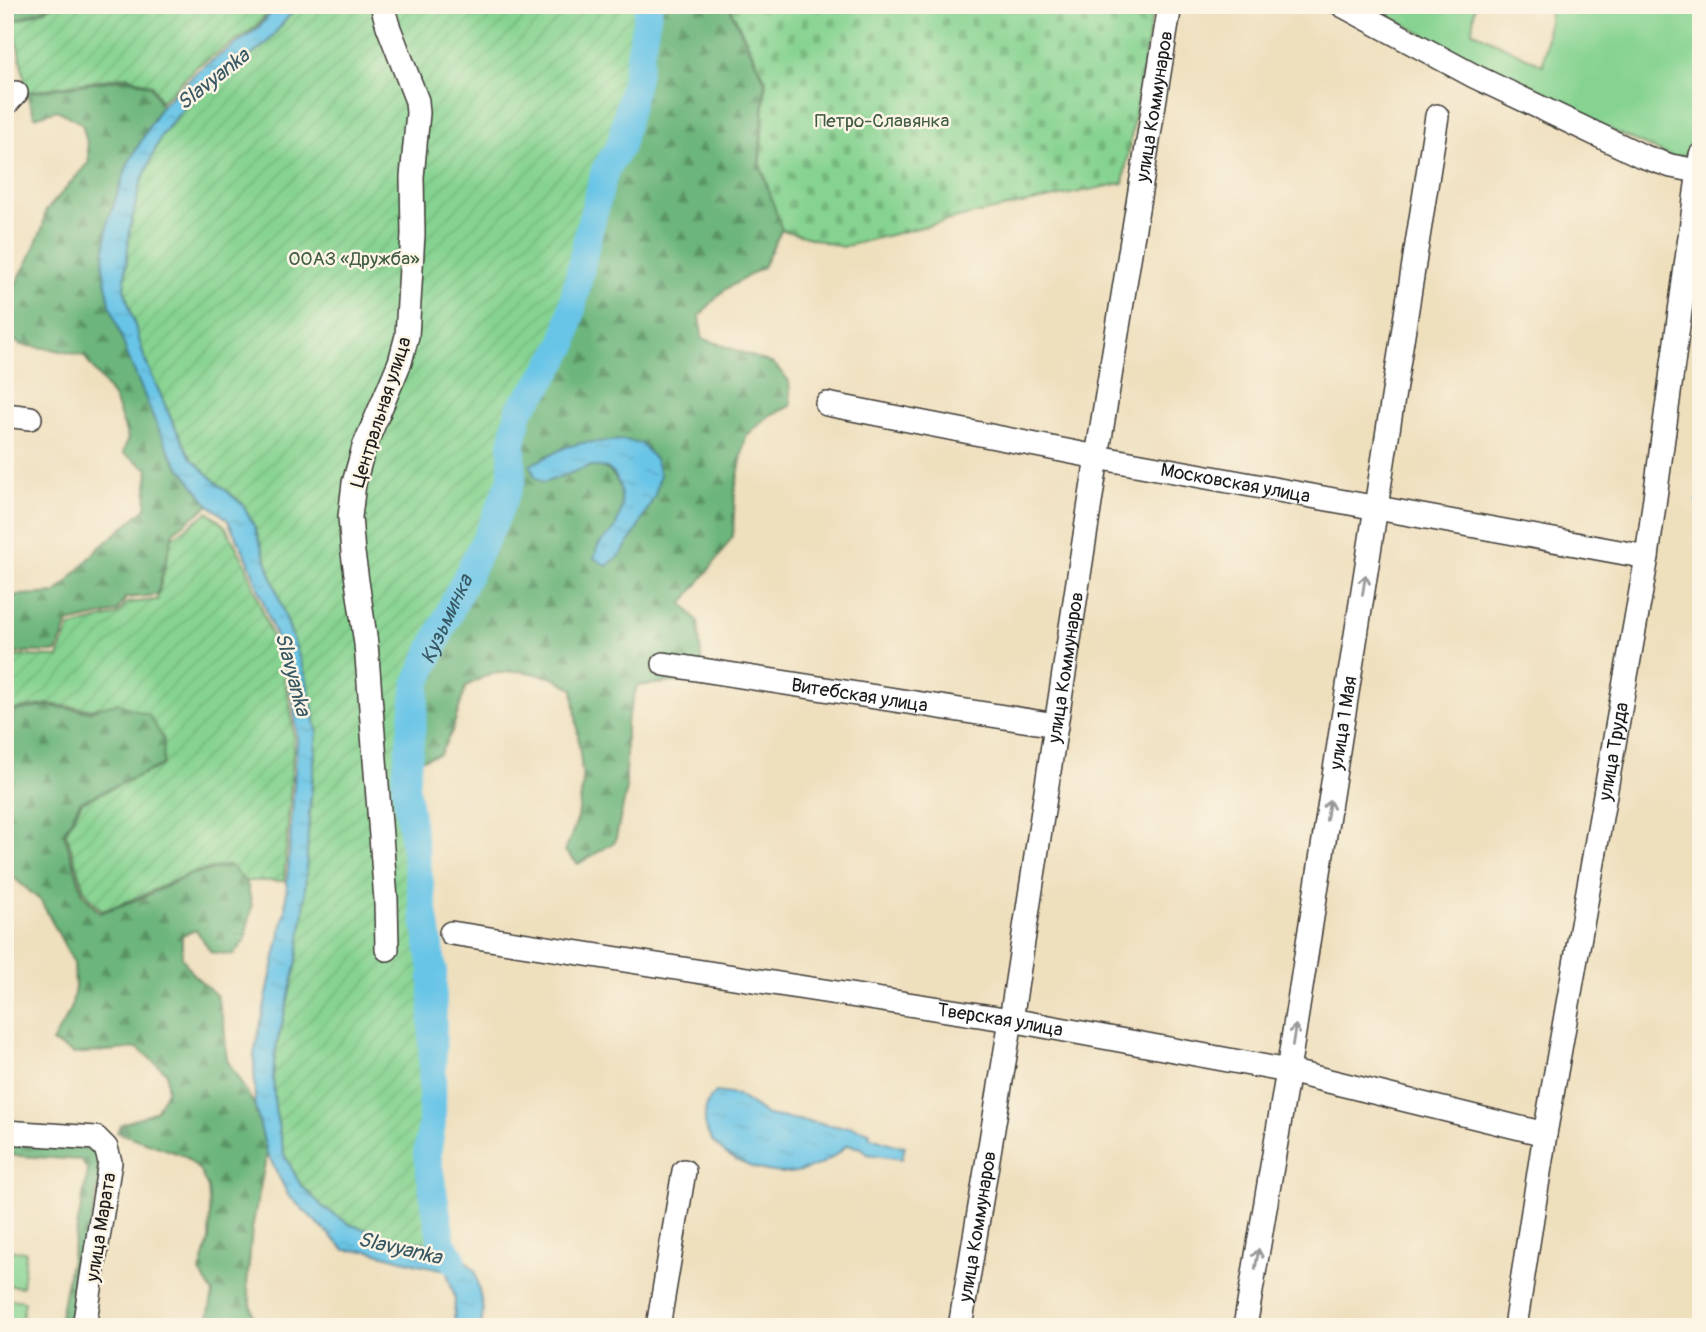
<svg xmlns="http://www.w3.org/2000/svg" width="1706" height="1332" font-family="Pangolin,sans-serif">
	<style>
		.grass { fill: #86d391; stroke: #517856; stroke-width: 2 }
		.forest { fill: url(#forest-firs); stroke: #44684c; stroke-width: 2; fill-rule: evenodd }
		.cemetery { fill: url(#cemetery-stones); stroke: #517856; stroke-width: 2 }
		.garden { fill: url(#garden-furrows); stroke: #517856; stroke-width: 2 }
		.water { fill: url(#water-ripples); stroke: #427082; stroke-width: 2 }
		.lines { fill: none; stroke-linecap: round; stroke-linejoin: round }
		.stream { stroke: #69c5e7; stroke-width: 4.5 }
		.river { stroke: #69c5e7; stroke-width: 28 }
		.minor-casing { stroke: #3c3934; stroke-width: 26 }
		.minor { stroke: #fff; stroke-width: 23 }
		.oneway { stroke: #999 }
		.labels { text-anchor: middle; stroke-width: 5; stroke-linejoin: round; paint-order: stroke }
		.street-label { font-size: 19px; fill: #1c1c1c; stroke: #fcf5e5 }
		.park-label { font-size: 19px; fill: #415c45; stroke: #fcf5e5 }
		.water-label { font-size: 21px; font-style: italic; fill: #375763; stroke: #fcf5e5 }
	</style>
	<defs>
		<pattern id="forest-firs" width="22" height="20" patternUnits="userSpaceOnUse" patternTransform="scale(1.75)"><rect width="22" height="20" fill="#6cb57b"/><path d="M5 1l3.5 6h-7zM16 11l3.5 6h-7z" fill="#589264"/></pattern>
		<pattern id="cemetery-stones" width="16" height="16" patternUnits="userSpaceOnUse" patternTransform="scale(1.75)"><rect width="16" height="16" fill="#86d391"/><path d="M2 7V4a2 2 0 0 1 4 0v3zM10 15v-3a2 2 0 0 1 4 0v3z" fill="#73b57c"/></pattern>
		<pattern id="garden-furrows" width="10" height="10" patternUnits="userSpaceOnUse" patternTransform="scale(1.75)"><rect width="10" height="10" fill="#86d391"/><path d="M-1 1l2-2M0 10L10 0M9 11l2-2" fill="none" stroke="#73b57c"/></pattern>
		<pattern id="water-ripples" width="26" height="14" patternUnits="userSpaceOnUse" patternTransform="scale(1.75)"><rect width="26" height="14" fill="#69c5e7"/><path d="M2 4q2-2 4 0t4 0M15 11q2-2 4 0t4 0" fill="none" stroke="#5aa9c6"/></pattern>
	</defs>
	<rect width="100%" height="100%" fill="#fcf5e5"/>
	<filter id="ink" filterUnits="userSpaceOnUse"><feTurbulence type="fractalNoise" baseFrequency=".0143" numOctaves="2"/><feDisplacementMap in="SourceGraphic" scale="14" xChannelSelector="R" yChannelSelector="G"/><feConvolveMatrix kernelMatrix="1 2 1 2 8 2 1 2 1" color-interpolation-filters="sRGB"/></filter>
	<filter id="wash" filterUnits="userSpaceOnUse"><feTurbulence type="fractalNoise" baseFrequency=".00686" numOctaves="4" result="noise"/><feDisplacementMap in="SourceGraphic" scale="28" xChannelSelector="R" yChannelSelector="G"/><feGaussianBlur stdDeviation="1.57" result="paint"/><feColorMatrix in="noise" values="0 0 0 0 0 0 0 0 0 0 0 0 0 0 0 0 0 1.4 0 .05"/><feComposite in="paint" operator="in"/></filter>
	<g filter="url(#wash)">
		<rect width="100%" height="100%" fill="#eedfbd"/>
		<g class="grass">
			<path d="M1368,5h107l-3,26 71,34 8,-60h150c0,40 5,117 -16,150l-11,3 -113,-50z"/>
			<polygon points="5,1250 26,1252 22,1287 5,1285"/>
			<polygon points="5,1298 25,1301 21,1327 5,1327"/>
		</g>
		<g class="forest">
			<polygon points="9,5 52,5 46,9 12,21"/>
			<path d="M649,5h79l37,76 -6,82 23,66 -19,38 -40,24 -23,24 2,23 72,26 15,17 2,25 -21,9 -24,21 -11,54 -2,46 -15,22 -35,45 15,19 5,57 -66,7 -11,38v68l-11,50 -37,22 -13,-13 13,-33 5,-37 -10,-92 -19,-11 -32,-7 -33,3 -23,12 -14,45 -12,23 -20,6 -11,-10 8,-67 38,-83 37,-74 20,-47v-35l7,-34 21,-26 24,-39 25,-115 16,-60 15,-24 16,-69zM602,442l53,53 -19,36 -15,23 -23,-9c5,-5 13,-10 17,-15 14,-22 8,-66 -24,-64 -9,0 -37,13 -48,17l1,-26c20,-9 36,-14 58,-15z"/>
			<polygon points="128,78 151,86 161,106 128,164 108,221 103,267 110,304 173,458 209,505 173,532 157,595 126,598 116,612 68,623 57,652 28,652 5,655 5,596 57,593 99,548 146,508 148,469 123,453 128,438 114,398 84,356 52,349 21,345 5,333 6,301 29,259 43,227 45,212 89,162 87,143 82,124 57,110 35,117 26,93"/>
			<polygon points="116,700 149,713 164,739 164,764 80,802 64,833 83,894 100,913 143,897 191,874 231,866 247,883 252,906 245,940 233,955 211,952 196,930 182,935 182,957 192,973 217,996 224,1024 227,1060 255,1106 267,1153 252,1229 247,1286 256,1327 206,1327 213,1293 200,1272 209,1240 210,1214 208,1188 200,1171 185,1156 117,1132 122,1124 156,1111 167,1091 167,1073 138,1048 74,1054 52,1042 71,1009 75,988 74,963 41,901 5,870 5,739 7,739 14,711 48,706 91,711"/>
			<polygon points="5,1142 89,1148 97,1155 102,1167 70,1327 58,1327 88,1171 81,1160 5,1155"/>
		</g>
		<polygon class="cemetery" points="729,5 1154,5 1123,183 974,214 842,247 782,230 760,163 766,80"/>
		<g class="garden">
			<polygon points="54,5 275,5 255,28 196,67 161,102 152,85 127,76 27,92 13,22 46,10"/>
			<polygon points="298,5 649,5 636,77 620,146 605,170 589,230 564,345 540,384 519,410 512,444 512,479 492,526 455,600 417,683 405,784 433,971 432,1124 427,1154 442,1245 400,1240 351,1225 324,1208 300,1184 284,1154 275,1109 273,1077 275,1053 296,966 317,731 307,680 255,528 243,504 216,482 191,458 172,421 145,360 124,288 130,228 140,185 161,136 187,104 266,44"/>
			<polygon points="208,512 225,526 246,565 280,660 291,709 294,742 284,881 245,881 229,865 190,873 143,895 102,911 85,892 66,832 82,802 163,765 164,740 149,715 117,703 91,709 48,704 11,710 5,736 5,658 25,656 58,657 70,627 117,615 127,603 157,600 172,538"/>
		</g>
		<g class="water">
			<polygon points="278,5 298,5 266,44 187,104 161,136 140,185 130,228 124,288 145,360 172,421 191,458 216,482 243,505 255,528 307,680 317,731 309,815 304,911 296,966 275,1053 273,1077 275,1109 284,1154 300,1184 324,1208 351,1225 400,1240 442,1245 463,1258 475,1271 483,1310 481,1327 454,1327 455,1298 446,1270 418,1264 369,1251 345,1250 288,1195 267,1153 255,1106 254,1054 285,911 297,741 294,706 283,657 248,560 227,519 209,505 173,458 157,426 128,356 110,304 103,267 108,221 128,164 161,106 199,70 257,29"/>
			<polygon points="624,440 642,444 656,461 660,475 655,495 636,531 621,554 607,566 594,558 598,545 615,529 622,507 620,487 615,475 607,468 590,466 543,483 535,477 530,465 566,447 582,443"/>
			<path d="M716,1092l21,3 30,20 75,12 7,-1 21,6 -1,4 26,9 10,1 -3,13 -35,-5 -6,-6 -14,-3c-17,18 -48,32 -74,27 -27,-4 -71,-23 -68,-56 0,-10 4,-18 11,-24z"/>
		</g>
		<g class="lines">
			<polyline class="stream" points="1698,501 1701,505"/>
			<path class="river" id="s1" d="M452,1259l-10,-14 -15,-91 5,-30 1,-153 -28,-187 12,-101 38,-83 37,-74 20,-47v-35l7,-34 21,-26 24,-39 25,-115 16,-60 15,-24 16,-69 13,-72"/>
		</g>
	</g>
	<g filter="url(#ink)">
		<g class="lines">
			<defs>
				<g id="minor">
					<polyline points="382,5 388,26 417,101 418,113 412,177 413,234 407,336 400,362 364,447 354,483 350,517 353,553 366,644 386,900 387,949"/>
					<polyline points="1342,5 1474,76 1642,156 1671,166 1698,171"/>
					<polyline points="5,105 16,93"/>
					<path id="s2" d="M827,404l270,53 550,100"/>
					<polyline points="5,415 30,418"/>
					<path id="s3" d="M664,664l392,61"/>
					<path id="s4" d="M451,933l560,87 277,51 257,63"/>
					<polyline points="5,1132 96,1138 106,1148 110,1162 84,1327"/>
					<polyline points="658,1327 684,1171"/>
					<path id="s5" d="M960,1327l51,-307 86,-563 73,-452"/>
					<path id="s6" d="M1245,1327l43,-256 149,-955"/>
					<path id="s7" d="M1515,1327l30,-193 102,-577 54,-402"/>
				</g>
			</defs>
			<use href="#minor" class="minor-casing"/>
			<use href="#minor" class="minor"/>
		</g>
		<defs><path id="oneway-shaft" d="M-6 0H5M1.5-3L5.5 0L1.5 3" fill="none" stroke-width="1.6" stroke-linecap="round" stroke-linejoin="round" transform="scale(1.75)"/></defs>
		<g class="oneway">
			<use href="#oneway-shaft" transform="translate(1364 585) rotate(-81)"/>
			<use href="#oneway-shaft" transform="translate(1328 810) rotate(-81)"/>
			<use href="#oneway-shaft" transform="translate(1294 1035) rotate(-81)"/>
			<use href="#oneway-shaft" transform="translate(1257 1259) rotate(-80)"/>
		</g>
	</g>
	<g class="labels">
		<g class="street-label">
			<text dy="7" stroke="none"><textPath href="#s5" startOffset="1236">улица Коммунаров</textPath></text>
			<text transform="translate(380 412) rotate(-72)" y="7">Центральная улица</text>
			<text dy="7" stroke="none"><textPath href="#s2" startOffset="416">Московская улица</textPath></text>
			<text dy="7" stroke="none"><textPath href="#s5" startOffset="668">улица Коммунаров</textPath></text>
			<text dy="7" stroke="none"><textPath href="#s3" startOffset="198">Витебская улица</textPath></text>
			<text dy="7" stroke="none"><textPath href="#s6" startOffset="612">улица 1 Мая</textPath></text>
			<text dy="7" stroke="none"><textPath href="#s7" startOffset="584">улица Труда</textPath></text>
			<text dy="7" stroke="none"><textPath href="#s4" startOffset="556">Тверская улица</textPath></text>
			<text dy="7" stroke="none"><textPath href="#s5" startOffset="102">улица Коммунаров</textPath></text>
			<text transform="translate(100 1227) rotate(-81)" y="7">улица Марата</text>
		</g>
		<g class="park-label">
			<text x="882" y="127">Петро-Славянка</text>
			<text x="354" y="265">ООАЗ «Дружба»</text>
		</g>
		<g class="water-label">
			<text transform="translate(213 79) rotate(-38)" y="7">Slavyanka</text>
			<text dy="7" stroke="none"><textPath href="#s1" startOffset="654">Кузьминка</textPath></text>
			<text transform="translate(293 674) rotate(75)" y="7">Slavyanka</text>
			<text transform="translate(400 1248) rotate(13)" y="7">Slavyanka</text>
		</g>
	</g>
	<rect width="1706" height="1332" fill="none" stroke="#fcf5e5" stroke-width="28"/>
</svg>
